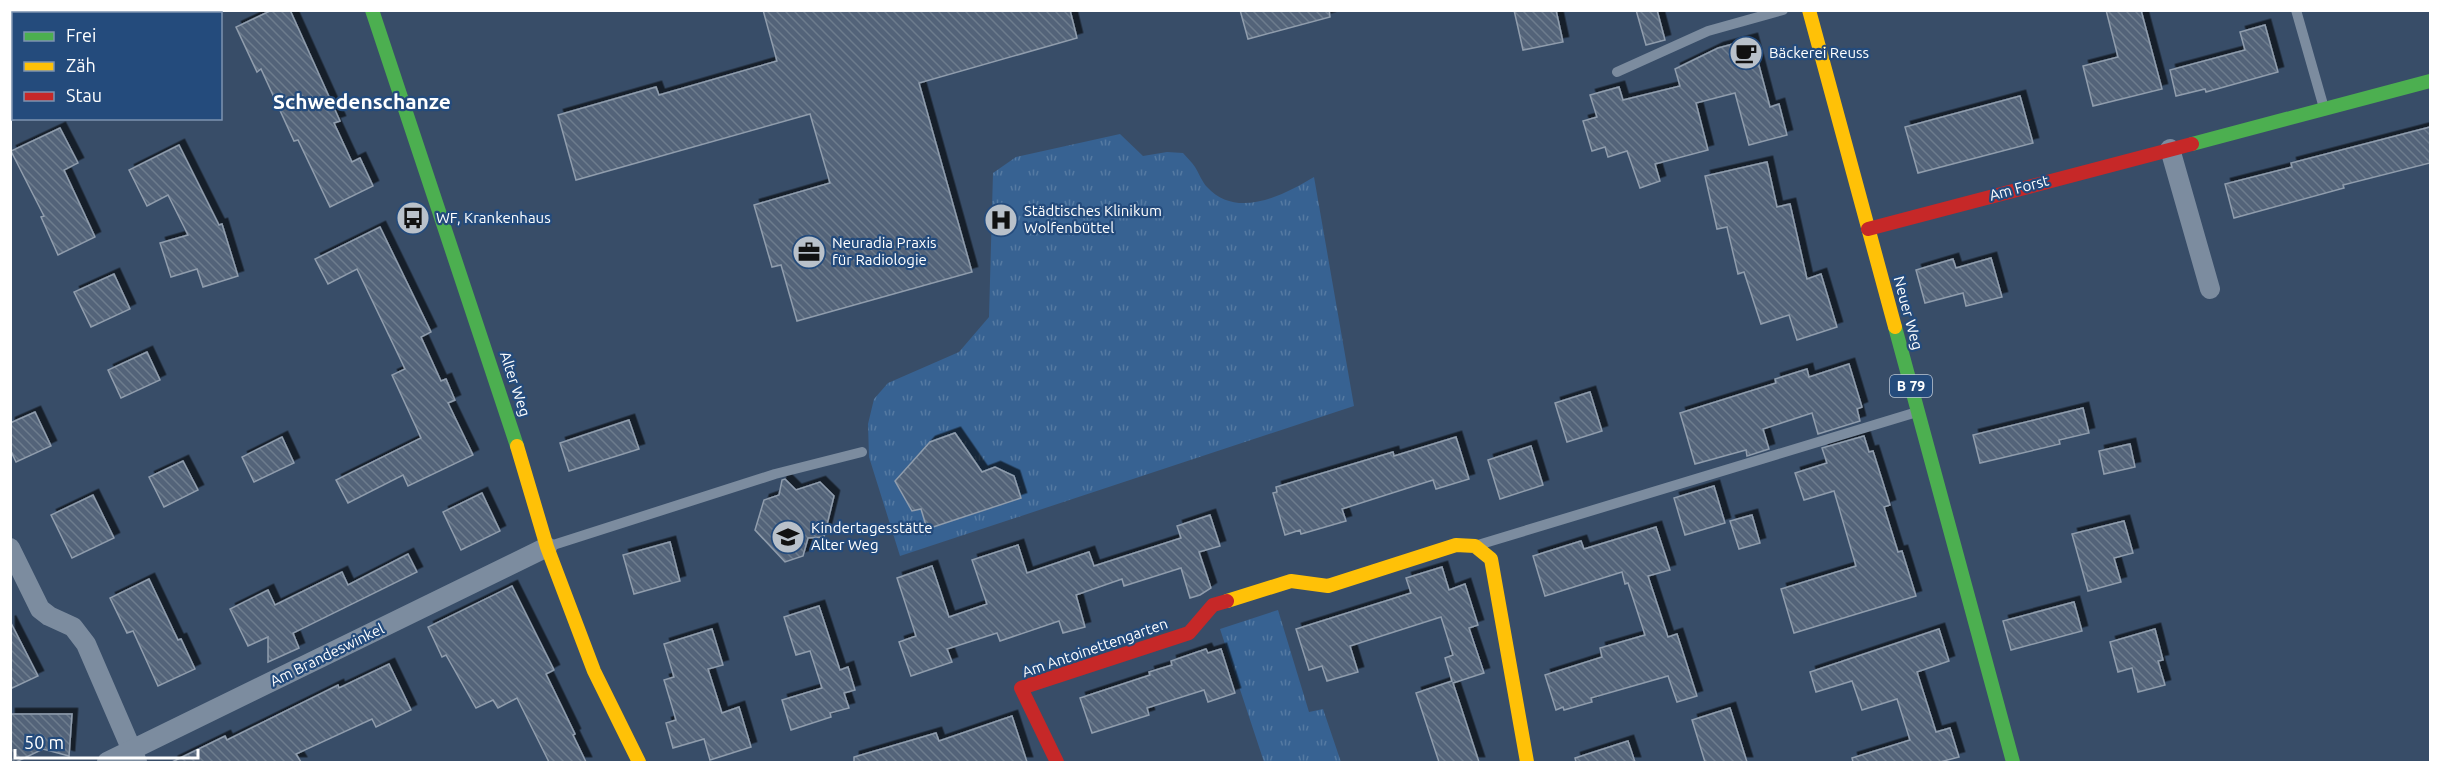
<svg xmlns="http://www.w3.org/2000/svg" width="2441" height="773" font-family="Ubuntu,sans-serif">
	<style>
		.grass { fill: url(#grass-tufts) }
		.building { fill: url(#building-back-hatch); stroke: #909dad; stroke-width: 1.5; filter: url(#shadow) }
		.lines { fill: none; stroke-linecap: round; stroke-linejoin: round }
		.lane { stroke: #7c8c9f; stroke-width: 10 }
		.street { stroke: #7c8c9f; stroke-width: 20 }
		.fast { stroke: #4caf50; stroke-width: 14 }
		.slow { stroke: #ffc107; stroke-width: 14 }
		.jam { stroke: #c62828; stroke-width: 14 }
		.labels { text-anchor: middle; stroke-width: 4.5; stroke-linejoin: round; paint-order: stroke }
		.shield { fill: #244b7c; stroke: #bdc9d8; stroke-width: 1.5 }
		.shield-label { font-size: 14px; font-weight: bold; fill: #fff }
		.poi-label { font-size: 15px; fill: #fff; stroke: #244b7c; text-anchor: start }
		.street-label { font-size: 15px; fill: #fff; stroke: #244b7c }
		.district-label { font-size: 21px; font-weight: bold; fill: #fff; stroke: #244b7c }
	</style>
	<defs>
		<pattern id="grass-tufts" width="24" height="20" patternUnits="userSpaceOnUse" patternTransform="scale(1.5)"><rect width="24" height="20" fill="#376292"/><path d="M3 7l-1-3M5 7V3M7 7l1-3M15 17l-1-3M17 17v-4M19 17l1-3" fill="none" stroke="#557aa2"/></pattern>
		<pattern id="building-back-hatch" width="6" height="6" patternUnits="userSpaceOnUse" patternTransform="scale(1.5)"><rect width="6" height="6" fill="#536479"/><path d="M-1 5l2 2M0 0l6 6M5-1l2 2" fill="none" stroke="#6d7b8d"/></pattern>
		<filter id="shadow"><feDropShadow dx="5.5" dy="-5.5" stdDeviation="0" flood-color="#0009"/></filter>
	</defs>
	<rect width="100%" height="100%" fill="#384d68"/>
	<g class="grass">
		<path d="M1120,134l23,22 24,-4 16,1c4,5 9,9 12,14 4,6 7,15 12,20 30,33 77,8 107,-10l40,229 -454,150 -31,-99 -1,-33 6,-25 14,-16 71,-31 30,-35 4,-144 23,-16z"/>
		<polygon points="1278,610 1309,712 1323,709 1341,762 1264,762 1220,629"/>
	</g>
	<g class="building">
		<polygon points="272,10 290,10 340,121 334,123 352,162 360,158 373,186 330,207 298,140 294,141 261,69 257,72 236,27"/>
		<polygon points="763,10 1070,10 1077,38 919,83 972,272 797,321 781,265 772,267 754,205 830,183 810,114 576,180 558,115 656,87 659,95 777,61"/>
		<polygon points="1240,10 1329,10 1330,17 1248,39"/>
		<polygon points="1514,10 1556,10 1563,42 1523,50"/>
		<polygon points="1636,10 1657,10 1665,40 1646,45"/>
		<polygon points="2106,10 2141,10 2162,89 2093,106 2083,66 2118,57"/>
		<polygon points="2265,25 2278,72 2206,92 2205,89 2176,96 2170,70 2245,50 2240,32"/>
		<polygon points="1752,39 1770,107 1779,104 1787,135 1749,145 1735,93 1696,103 1708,150 1655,164 1660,181 1640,188 1627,151 1608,157 1605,147 1592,151 1583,121 1597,117 1590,95 1619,87 1623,100 1680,86 1675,69 1718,48"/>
		<polygon points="2020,96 2033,143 1918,173 1905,127"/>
		<polygon points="2430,127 2430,163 2343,185 2344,188 2234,218 2225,184 2292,167 2291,163"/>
		<polygon points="60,128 78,163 64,170 95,237 58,255 41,217 44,216 11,151"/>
		<polygon points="179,145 219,225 222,224 238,276 203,287 197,269 171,277 160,243 188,235 168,195 147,206 129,170"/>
		<polygon points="1767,162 1777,207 1790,204 1807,279 1821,274 1837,327 1797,340 1789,315 1761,324 1744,272 1738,274 1727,227 1717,229 1705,176"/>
		<polygon points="380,227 431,332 421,337 441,381 446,379 455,400 448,403 473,455 408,486 403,475 348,503 336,480 421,438 392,375 405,369 357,269 328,284 315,259"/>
		<polygon points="1991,258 2002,297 1966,306 1963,293 1925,303 1916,270 1953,259 1956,268"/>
		<polygon points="114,274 130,309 91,327 74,292"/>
		<polygon points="147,352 160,380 121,398 108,370"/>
		<polygon points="1849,364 1862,407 1857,409 1860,421 1818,434 1812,413 1763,429 1769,449 1747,456 1746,450 1695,464 1680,413 1776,383 1775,379 1807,369 1809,377"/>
		<polygon points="1590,392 1602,431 1567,442 1555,403"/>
		<polygon points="2083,408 2089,433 2059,440 2060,444 1980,463 1973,435"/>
		<polygon points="35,412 51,446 16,462 10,449 10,423"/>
		<polygon points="629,420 639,449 569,471 560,443"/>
		<polygon points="955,433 982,472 995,467 1014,476 1021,498 927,529 921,509 912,511 895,481 930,442"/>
		<polygon points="1864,436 1869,452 1873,451 1890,505 1884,507 1898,552 1902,551 1916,596 1794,633 1781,589 1856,566 1834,491 1804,500 1795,473 1827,463 1822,448"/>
		<polygon points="282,437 294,463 254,482 242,457"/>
		<polygon points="1456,437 1469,479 1436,489 1433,480 1342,509 1346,521 1301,534 1300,530 1285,535 1273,493 1277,492 1276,487 1393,452 1394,456"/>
		<polygon points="2130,444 2135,467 2104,474 2099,451"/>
		<polygon points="1531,446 1543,485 1500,499 1488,460"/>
		<polygon points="183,461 198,490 164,507 149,477"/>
		<polygon points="785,479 796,490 820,482 834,496 824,537 808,538 803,556 785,562 755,530 764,500 779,495 782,480"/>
		<polygon points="1714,486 1725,523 1685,535 1674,498"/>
		<polygon points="482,493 500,531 461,550 443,512"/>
		<polygon points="93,495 114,538 72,558 51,515"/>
		<polygon points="1210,515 1220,546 1199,552 1211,588 1200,595 1190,598 1181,568 1124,586 1122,579 1076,595 1085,627 1063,633 1059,621 1000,641 997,633 947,649 952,662 911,676 899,642 916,636 897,578 932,566 949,617 987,604 972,560 1018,545 1027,573 1089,552 1094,566 1181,538 1177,526"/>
		<polygon points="1752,515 1760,543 1739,549 1730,521"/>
		<polygon points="2124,521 2133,553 2114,558 2121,582 2088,591 2072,534"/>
		<polygon points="1656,527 1670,570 1648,576 1668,637 1677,634 1697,696 1677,702 1668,676 1591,698 1592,702 1564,710 1563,707 1556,710 1545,675 1602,657 1600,648 1645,635 1628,583 1625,584 1622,572 1545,596 1533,556 1581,541 1584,549"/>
		<polygon points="670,542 680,581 634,594 623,555"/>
		<polygon points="408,554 417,572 293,633 299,648 268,662 268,637 248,646 230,609 268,590 275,605 342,572 348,585"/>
		<polygon points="1442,567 1449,590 1465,584 1478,625 1469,628 1484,673 1453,683 1479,762 1439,762 1416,693 1452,681 1445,658 1453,655 1441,617 1350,646 1358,672 1327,681 1322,666 1309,670 1296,629 1411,593 1406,578"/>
		<polygon points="149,579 178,640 181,639 195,669 158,686 133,631 127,633 110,598"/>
		<polygon points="512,586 554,670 546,674 575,734 573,735 586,762 549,762 517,698 498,708 493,700 476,708 446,655 442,657 428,627"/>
		<polygon points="2074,602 2082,631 2011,650 2003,621"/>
		<polygon points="819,606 840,670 848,667 855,690 844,693 849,708 830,713 831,717 791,730 782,700 822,688 810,651 796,655 784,617"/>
		<polygon points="10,621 38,676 10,689"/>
		<polygon points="712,629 723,665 708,669 722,713 739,707 751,747 710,760 704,739 673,748 666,723 676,720 664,680 674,677 664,644"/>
		<polygon points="1939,629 1949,661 1917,672 1936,732 1950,728 1959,757 1940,762 1853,762 1852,758 1910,740 1897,699 1862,710 1852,681 1816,692 1810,672"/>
		<polygon points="2155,629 2163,660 2158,661 2165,685 2138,692 2132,668 2118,672 2110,642"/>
		<polygon points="1206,649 1208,653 1221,649 1235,693 1208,702 1204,690 1147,708 1149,715 1092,733 1080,698 1150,675 1149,672 1172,665 1171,661"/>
		<polygon points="389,664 411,710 376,727 372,719 296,754 301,762 172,762 225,736 227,740 338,685 339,688"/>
		<polygon points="1730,708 1747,762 1705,762 1692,720"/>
		<polygon points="10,714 72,714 69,756 43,749 16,762 10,762"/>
		<polygon points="1012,716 1027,762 854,762 854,757 936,733 939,741"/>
		<polygon points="1628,741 1635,762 1576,762 1575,758"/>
	</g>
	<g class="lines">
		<g class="lane">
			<polyline points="2296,10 2324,108"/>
			<polyline points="1617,72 1708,31 1783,10"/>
			<polyline points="1478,545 1917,412"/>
			<polyline points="547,547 775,474 862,452"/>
		</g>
		<g class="street">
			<polyline points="36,10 37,14"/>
			<polyline points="10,111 14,110"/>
			<polyline points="2170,149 2210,289"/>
			<polyline points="10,548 40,609 49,616 73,627 86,644 137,762"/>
			<polyline points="107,762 547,547"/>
		</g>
		<g class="fast">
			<polyline points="372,10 517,446"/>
			<polyline points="2192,144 2430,81"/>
			<polyline points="1895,327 2013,762"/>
		</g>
		<g class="slow">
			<polyline points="1809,10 1895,327"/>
			<polyline points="517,446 547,547 594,671 639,762"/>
			<polyline points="1227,601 1291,581 1328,586 1456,545 1475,546 1491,559 1527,762"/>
		</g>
		<g class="jam">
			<polyline points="1868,229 2192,144"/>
			<polyline points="1057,762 1021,688 1189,633 1213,605 1227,601"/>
		</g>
	</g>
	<defs>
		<symbol id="cafe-disc" viewBox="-11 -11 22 22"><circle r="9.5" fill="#b9c1ca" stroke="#244b7c"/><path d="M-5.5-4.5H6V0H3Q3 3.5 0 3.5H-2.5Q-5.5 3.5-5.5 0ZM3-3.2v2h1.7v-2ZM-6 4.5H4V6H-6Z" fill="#111"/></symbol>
		<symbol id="bus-disc" viewBox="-11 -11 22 22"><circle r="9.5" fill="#b9c1ca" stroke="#244b7c"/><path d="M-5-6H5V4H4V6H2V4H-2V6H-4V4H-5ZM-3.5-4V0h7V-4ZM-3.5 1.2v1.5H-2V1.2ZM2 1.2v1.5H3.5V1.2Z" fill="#111"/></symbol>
		<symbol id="hospital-disc" viewBox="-11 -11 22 22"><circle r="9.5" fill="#b9c1ca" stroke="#244b7c"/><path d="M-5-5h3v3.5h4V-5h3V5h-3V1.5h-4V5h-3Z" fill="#111"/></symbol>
		<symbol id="office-disc" viewBox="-11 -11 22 22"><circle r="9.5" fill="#b9c1ca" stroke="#244b7c"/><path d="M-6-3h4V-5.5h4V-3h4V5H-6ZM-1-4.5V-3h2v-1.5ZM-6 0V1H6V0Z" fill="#111"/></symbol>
		<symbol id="school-disc" viewBox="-11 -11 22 22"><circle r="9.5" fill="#b9c1ca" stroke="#244b7c"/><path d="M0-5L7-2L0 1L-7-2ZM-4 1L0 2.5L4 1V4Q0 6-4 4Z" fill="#111"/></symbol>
	</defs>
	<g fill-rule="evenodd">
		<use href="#cafe-disc" x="1727" y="34" width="38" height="38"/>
		<use href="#bus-disc" x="394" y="199" width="38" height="38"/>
		<use href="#hospital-disc" x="982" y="201" width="38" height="38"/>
		<use href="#office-disc" x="790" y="233" width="38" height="38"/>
		<use href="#school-disc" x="769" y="518" width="38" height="38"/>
	</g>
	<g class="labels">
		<rect class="shield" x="1890" y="375" width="42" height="22" rx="4.5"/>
		<g class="shield-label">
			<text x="1911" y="391">B 79</text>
		</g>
		<g class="poi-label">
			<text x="1769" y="58">Bäckerei Reuss</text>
			<text x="1024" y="216">Städtisches Klinikum<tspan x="1024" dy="17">Wolfenbüttel</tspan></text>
			<text x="436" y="223">WF, Krankenhaus</text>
			<text x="832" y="248">Neuradia Praxis<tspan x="832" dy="17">für Radiologie</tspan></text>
			<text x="811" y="533">Kindertagesstätte<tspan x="811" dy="17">Alter Weg</tspan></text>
		</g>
		<g class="street-label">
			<text transform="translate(2019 188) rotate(-15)" y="5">Am Forst</text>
			<text transform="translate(1908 313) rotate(75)" y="5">Neuer Weg</text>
			<text transform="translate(515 384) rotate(72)" y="5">Alter Weg</text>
			<text transform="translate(1095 648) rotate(-19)" y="5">Am Antoinettengarten</text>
			<text transform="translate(327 655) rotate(-26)" y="5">Am Brandeswinkel</text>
		</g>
		<g class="district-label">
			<text x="362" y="109">Schwedenschanze</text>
		</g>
	</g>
	<rect width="2441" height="773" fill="none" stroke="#ffffff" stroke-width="24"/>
	<rect x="12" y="12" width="210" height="108" fill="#244b7c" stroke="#7c93b0" stroke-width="1.5"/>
	<rect x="24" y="32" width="30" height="9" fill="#4caf50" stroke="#7c93b0" stroke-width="1.5"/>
	<text x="66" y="42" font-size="18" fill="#ffffff">Frei</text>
	<rect x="24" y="62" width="30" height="9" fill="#ffc107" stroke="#7c93b0" stroke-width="1.5"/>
	<text x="66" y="72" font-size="18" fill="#ffffff">Zäh</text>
	<rect x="24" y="92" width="30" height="9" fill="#c62828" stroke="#7c93b0" stroke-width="1.5"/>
	<text x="66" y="102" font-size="18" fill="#ffffff">Stau</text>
	<path d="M15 749v9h183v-9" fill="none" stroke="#ffffff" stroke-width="3"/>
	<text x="24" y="749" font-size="18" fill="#ffffff" stroke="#244b7c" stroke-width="4.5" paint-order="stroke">50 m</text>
</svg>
